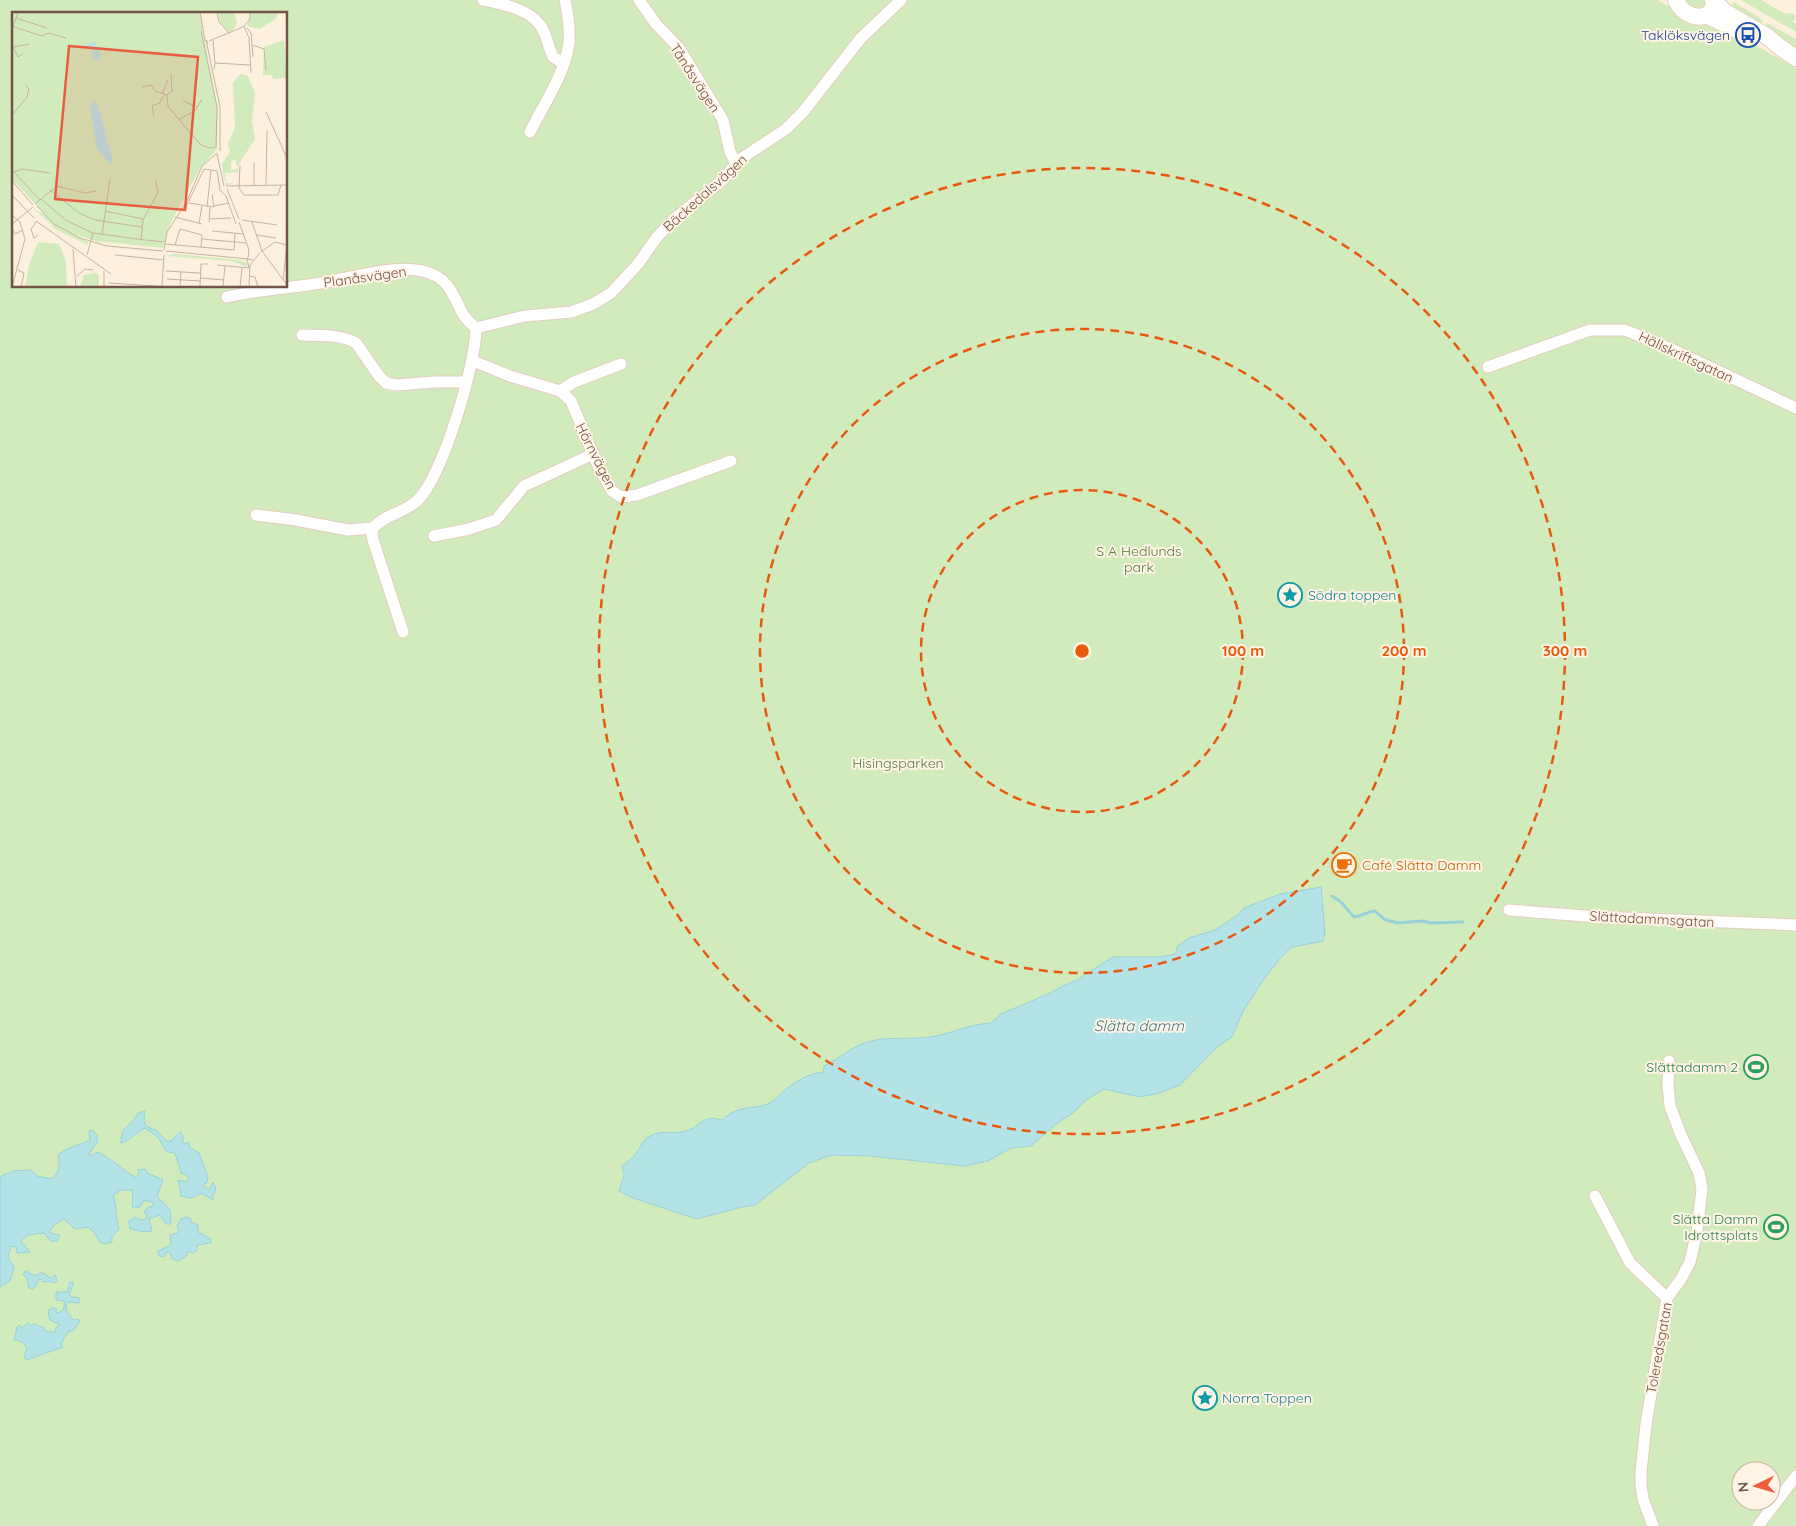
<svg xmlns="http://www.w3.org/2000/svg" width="1796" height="1526" font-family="Quicksand,sans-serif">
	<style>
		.green { fill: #d1ebbd; fill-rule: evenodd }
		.water { fill: #b3e2e7; stroke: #98d2d9 }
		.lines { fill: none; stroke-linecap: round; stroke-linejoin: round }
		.stream { stroke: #98d2d9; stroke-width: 3 }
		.street-casing { stroke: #e3cdbd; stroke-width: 13 }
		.secondary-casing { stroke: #e9ceba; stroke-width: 18 }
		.street { stroke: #fff; stroke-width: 11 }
		.secondary { stroke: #fff; stroke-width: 16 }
		.ring { fill: none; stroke: #e8590c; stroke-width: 2.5; stroke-dasharray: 9 6 }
		.labels { text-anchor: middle; stroke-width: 4; stroke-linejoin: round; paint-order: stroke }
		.transit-label { font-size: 14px; fill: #164399; stroke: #fff4e6; text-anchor: end }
		.street-label { font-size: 14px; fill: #745446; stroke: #fff4e6 }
		.park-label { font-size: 14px; fill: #527b3d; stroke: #fff4e6 }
		.culture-label { font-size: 14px; fill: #0d838f; stroke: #fff4e6; text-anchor: start }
		.food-label { font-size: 14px; fill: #c56008; stroke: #fff4e6; text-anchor: start }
		.leisure-label { font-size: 14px; fill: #27864d; stroke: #fff4e6; text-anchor: end }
		.water-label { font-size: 15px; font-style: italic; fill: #3b7982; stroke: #fff4e6 }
		.inset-road { fill: none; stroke: #c6b2a1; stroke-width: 1 }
		.view { fill: #e85d3d; fill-opacity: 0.15; stroke: #e85d3d; stroke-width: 2.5 }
		.inset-edge { fill: none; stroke: #745446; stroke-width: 2.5 }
		.centre { fill: #e8590c; stroke: #fff4e6; stroke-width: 2.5 }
		.ring-label { font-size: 15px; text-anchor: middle; font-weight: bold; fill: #e8590c; stroke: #fff4e6; stroke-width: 4; stroke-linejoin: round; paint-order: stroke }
	</style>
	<rect width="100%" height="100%" fill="#fdf0de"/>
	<g class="green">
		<path d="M0,0h1657l47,24 12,3 5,6 26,12 10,1 39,22v1458h-1796zM14,14h272v272h-272zM1741,1471h30v30h-30z"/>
		<path d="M1685,0h19l1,4 -3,3c-8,2 -12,-1 -17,-7z"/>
		<polygon points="1741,0 1761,0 1785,14 1791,13 1796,16 1793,22 1796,24 1796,32"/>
		<polygon points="1734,2 1763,20 1762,24 1736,8 1732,5"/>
		<polygon points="1767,23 1796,39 1796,49 1762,29"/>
	</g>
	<g class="water">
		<path d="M1321,887l4,46 -2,8 -31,6 -10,9 -18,23 -21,32 -11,26 -14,9 -38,39 -21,8 -19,4 -36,-8 -18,11 -12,12 -18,12 -25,22 -20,2 -23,13 -24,5 -94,-10 -38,-1 -23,8 -54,42 -13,2 -45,12 -64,-21 -14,-7 5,-16 -2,-9c4,-3 8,-6 12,-10 5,-5 8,-15 14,-19 14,-8 25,-2 38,-6 15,-4 15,-17 36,-11 19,-18 34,-8 51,-19 4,-2 7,-7 11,-10 12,-10 24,-17 39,-19l1,-6c15,-7 28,-20 44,-24 17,-6 43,-2 62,-5 21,-3 39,-13 61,-14l10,-9 47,-20 15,-8 14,-6 36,-23h48l14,-3 3,-8 11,-8 26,-8 23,-15 6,-7 36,-14z"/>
		<path d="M145,1111l-1,10 2,5 11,5 9,10h5l9,-9h1l2,5v5l2,2 4,-2v5l10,6 9,24 -1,6 -3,1 -1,2 6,4 4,-8 3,8 -3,5v5l-11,-7 -11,5 -11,-2 1,-4 -3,-12 8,2 3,-3 -2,-4 -6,-2 -6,-20c-13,0 -10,-7 -17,-15 -3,-4 -9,-7 -13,-10 -9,4 -15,13 -24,15 0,-19 10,-15 17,-30z"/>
		<path d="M92,1130l5,5v8l-4,4 -4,8 3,1 5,-4c15,6 24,18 39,25l3,-3 -1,-4 7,-1 2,4 16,7 -6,16 13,14 1,14h-5l-6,-9 -11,4 3,12c-8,2 -14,-1 -22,-2l-1,-8 6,-4 5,3 6,-1 1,-3 -3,-4 5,-5 4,-1v-3l-3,-2h-7l-3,6 -7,1c-2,-6 1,-11 -1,-18h-11l-8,5c4,11 2,22 6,34l-7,7v6l-7,2 -5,-2 -6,-10 -6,-5 -13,2 -11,-10 -10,6 -5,7 5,2 6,1 -2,3v3c-9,2 -9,-3 -14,-8l-16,2 -7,6 9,11 -13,1 -1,-6 -5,-1 -3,11 6,10 -4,14 -10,6v-110l5,-3 6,-1 2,-2 17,-1 7,6 15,3c8,-8 8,-13 6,-24 9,-8 21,-9 32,-15l-1,-9z"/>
		<polygon points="186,1217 191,1219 191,1222 198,1225 198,1232 211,1239 211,1243 197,1245 197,1250 193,1253 187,1251 187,1255 179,1261 172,1259 170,1253 166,1252 164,1257 159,1256 158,1251 171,1245 170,1235 177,1233 179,1230 177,1226 181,1219"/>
		<path d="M25,1271h3c2,4 6,5 10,4l3,-3 10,6 4,-3 2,4 -1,3 -3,1 -3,-2 -7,1 -2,-3h-2l-4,8 -2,2 -4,-1 -2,-10 -4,-3z"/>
		<path d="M70,1282h3v3l-4,9 3,3 7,1v5l-10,-1 -3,3v5l7,10 5,-1 2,2 -6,9 -6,2 -7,12 2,3 -37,13 -2,-5 3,-6c-2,-6 -7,-9 -13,-9l3,-13 2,-2 3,3 6,-5 2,2 5,-1 5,3h4v3l4,2h7l1,-4 4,-3 -10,-5 -2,-9 4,-3 5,1 -1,3 2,1 5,-3 2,-9 -9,-1v-8h11z"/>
	</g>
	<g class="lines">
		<path class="stream" d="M1332,896l9,6 13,15c8,-1 13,-5 21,-6l9,8 13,4 26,-2 7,2 33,-1"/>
		<defs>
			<g id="street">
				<path d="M483,0c17,3 46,9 57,25 7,9 8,22 13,32l10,6"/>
				<polyline points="639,0 656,24 679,48 723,120 730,152 736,163"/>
				<path d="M530,132c14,-28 35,-58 39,-89 1,-15 -1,-29 -4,-43"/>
				<path d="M227,297c31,-7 63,-9 94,-14 33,-5 83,-23 113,-8 16,7 21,25 29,39 3,5 8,10 13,14"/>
				<path d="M302,335c17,1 39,-1 54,8l23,33 7,7 10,2 39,-3h31"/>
				<polyline points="473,361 510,376 560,391 571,401 599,468 612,491 621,497 637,495 731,461"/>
				<polyline points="1488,367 1590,330 1625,330 1671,349 1796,408"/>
				<polyline points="560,391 574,382 621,364"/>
				<polyline points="256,515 296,520 348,530 373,528"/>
				<polyline points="434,536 469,529 496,520 524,486 593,454"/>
				<path d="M403,632l-29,-89 -2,-8 1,-7c12,-14 32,-15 45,-28 25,-25 58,-136 58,-172l49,-12 46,-4 22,-8 18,-11 27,-29 19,-27 17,-18 49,-39 13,-17 9,-7 41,-27 17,-17 58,-74 40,-38"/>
				<polyline points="1509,910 1599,917 1796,925"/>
				<polyline points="1595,1196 1630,1263 1667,1298"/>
				<polyline points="1653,1526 1643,1499 1641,1485 1641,1472 1646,1424 1667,1298 1681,1279 1690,1262 1697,1231 1702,1189 1699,1173 1681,1135 1670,1106 1668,1085 1669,1061"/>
				<polyline points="1758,1526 1796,1476"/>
			</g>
			<g id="secondary">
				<path d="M1676,0c5,14 26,24 36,10"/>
				<polyline points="1713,0 1725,12 1768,37 1781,48 1796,58"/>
				<polyline points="1706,15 1737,30"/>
			</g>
		</defs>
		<use href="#street" class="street-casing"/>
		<use href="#secondary" class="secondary-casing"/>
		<use href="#street" class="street"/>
		<use href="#secondary" class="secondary"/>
	</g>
	<g class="ring">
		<circle cx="1082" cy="651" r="161"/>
		<circle cx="1082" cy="651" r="322"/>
		<circle cx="1082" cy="651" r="483"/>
	</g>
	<defs>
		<symbol id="bus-ring" viewBox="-11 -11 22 22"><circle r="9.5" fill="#fff4e6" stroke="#1a4fb4" stroke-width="1.5"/><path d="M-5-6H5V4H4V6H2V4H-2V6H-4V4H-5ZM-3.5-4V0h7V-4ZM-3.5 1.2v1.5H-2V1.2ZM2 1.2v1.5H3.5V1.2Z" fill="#1a4fb4"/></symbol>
		<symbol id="sight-ring" viewBox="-11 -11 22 22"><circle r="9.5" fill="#fff4e6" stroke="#0f9aa8" stroke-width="1.5"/><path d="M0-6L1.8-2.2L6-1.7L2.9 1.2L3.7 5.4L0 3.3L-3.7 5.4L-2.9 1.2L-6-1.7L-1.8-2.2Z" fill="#0f9aa8"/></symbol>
		<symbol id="cafe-ring" viewBox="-11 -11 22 22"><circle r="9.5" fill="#fff4e6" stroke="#e8710a" stroke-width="1.5"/><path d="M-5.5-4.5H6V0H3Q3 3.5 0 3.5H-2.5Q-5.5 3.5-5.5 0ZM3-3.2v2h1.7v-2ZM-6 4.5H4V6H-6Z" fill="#e8710a"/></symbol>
		<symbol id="stadium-ring" viewBox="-11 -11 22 22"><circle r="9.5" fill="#fff4e6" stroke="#2e9e5b" stroke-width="1.5"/><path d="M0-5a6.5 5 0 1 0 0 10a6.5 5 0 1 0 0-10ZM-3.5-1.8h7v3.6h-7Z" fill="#2e9e5b"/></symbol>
	</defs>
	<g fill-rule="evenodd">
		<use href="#bus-ring" x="1734" y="21" width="28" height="28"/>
		<use href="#sight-ring" x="1276" y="581" width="28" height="28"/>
		<use href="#cafe-ring" x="1330" y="851" width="28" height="28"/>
		<use href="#stadium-ring" x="1742" y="1053" width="28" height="28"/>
		<use href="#stadium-ring" x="1762" y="1213" width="28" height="28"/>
		<use href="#sight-ring" x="1191" y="1384" width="28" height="28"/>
	</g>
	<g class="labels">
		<g class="transit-label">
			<text x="1730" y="40">Taklöksvägen</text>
		</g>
		<g class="street-label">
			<text transform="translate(695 78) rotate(57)" y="5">Tånåsvägen</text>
			<text transform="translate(705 193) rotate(-42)" y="5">Bäckedalsvägen</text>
			<text transform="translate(365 277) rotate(-8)" y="5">Planåsvägen</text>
			<text transform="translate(1686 357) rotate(25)" y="5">Hällskriftsgatan</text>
			<text transform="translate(596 456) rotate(63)" y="5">Hörnvägen</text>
			<text transform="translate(1652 919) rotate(3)" y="5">Slättadammsgatan</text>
			<text transform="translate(1659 1348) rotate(-80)" y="5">Toleredsgatan</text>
		</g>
		<g class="park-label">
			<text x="1139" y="556">S A Hedlunds<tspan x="1139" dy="16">park</tspan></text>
			<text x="898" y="768">Hisingsparken</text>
		</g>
		<g class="culture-label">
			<text x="1308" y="600">Södra toppen</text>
			<text x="1222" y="1403">Norra Toppen</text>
		</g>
		<g class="food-label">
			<text x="1362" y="870">Café Slätta Damm</text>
		</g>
		<g class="leisure-label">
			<text x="1738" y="1072">Slättadamm 2</text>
			<text x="1758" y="1224">Slätta Damm<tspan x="1758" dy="16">Idrottsplats</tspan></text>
		</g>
		<g class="water-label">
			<text x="1139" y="1031">Slätta damm</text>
		</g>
	</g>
	<g transform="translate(12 12)">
		<rect width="275" height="275" fill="#fdf0de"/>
		<path d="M0,0h187l19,97 -1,40 -17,19 -30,56 -7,24 -68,-7 12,4 -40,-14 -19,-13 -36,-39zM206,0h16l3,10 -4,8 -4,2 -9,-10zM239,0h27l-2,7 -17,10 -12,-3zM272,28l3,38 -14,1 -1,-4h-9l1,-28zM228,62l8,2 7,17 -3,28 3,18 -18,28 -2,-8 -4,3v8l7,-1v3l-13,1 1,10h8l-7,2h-1l-3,-12 1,1 -1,-1 -1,-9 8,-12 -2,-9 7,-15 -2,-45zM21,196l55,34v3l-31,-15zM26,230l21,2 7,17 1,26h-42l4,-22zM163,242l65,6 7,3v4l-15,-6 -66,-5zM83,261l4,2v12h-19l4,-12z" fill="#d1ebbd"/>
		<path d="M83,30l7,15 -9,6 3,-4 -4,-1 1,-8 -6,-5 -5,1zM81,89l4,3 6,19 10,40h-4l-12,-14 -7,-42z" fill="#b3e2e7"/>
		<path class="inset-road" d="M188,0l5,29M205,0l2,10 10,11M4,6l31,10M232,14l5,12 2,35M2,15l28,9 7,-3 17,5M235,16l4,5 2,24M0,18l6,-18M189,19l16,76 -1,40 -6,1M201,28l2,23M197,29l34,-14 7,-8v-7M196,31l-2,-3 14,67v44M240,33l12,4 2,21M1,35l5,10 5,-3M1,35l16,-3M202,57l1,-6 35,2M130,75l9,-2 4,6 12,4 1,11 14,17 19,22 9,3M150,82l6,-14M155,83l5,-4 -1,-17M171,89l15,6M254,100l21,46M0,103l15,-18 2,-8 -3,-4M142,104l-2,-10 8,-3 4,-8M167,107l16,-8 7,-12M205,142l7,32M228,153l-1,23 5,7h34l3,-10M0,158l28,30M2,160l8,-3 28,4M0,169l21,24M242,173v-23M254,173l1,-54M214,174l61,-1M215,177l12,30M38,178l29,23 16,7 47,7M0,183l22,23M29,187l26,22 26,12 52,7M175,189l15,-35 15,-13M177,191l25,4 -2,-13M23,192l22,-18 28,7 11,-2M25,194l17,18 26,14 27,8 56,5M202,194l15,-3M195,195l4,-37M173,197l19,-40 13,2 3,19 6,6 10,28M93,199l38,8M0,203l8,7 5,17 -13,48M163,205l27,7M198,207l21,-1M230,208l35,5M24,209l75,53M25,209l-6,8 3,9 4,-3M197,210l1,-15M227,210l10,28 -1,8M240,210l10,29 25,34M187,211l3,-17M0,212l21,-17M0,216l3,6 8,-4M200,219l32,3M90,223l8,-56M244,223l20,3M129,227l2,-19 15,-27 -2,-12M190,227l44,4M134,228l19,2M263,230l12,3 -4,35M153,232l69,6 1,-16M163,233l5,-16 22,6 -1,12M61,237l3,38M152,238l3,-18 19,-29M154,239l82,8M249,240l14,-10M75,243l6,-22M103,243l49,5M205,253l32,3M237,256l-2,-9 6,1M6,258l6,3 -3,14M92,259v16M154,259l34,2M65,264l8,-7 8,1M237,264l6,1 3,10M188,266l24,2M155,267l33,2M97,271l62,4M150,274l2,-31M168,275l1,-15M188,275l1,-23h7M211,275l2,-21M228,275l2,-19M237,275l1,-22 10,-12"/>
		<path class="view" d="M57,34l129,11 -13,153 -130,-11z"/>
		<rect width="275" height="275" class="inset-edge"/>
	</g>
	<circle cx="1082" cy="651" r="8" class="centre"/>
	<g class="ring-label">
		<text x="1243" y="656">100 m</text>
		<text x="1404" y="656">200 m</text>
		<text x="1565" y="656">300 m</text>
	</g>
	<g transform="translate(1756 1486) rotate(265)"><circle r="24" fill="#fff4e6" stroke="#c7b4a6"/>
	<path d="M0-4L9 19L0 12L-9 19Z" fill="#ee5d3d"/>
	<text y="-8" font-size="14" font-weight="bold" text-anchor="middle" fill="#745446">N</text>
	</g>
</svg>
